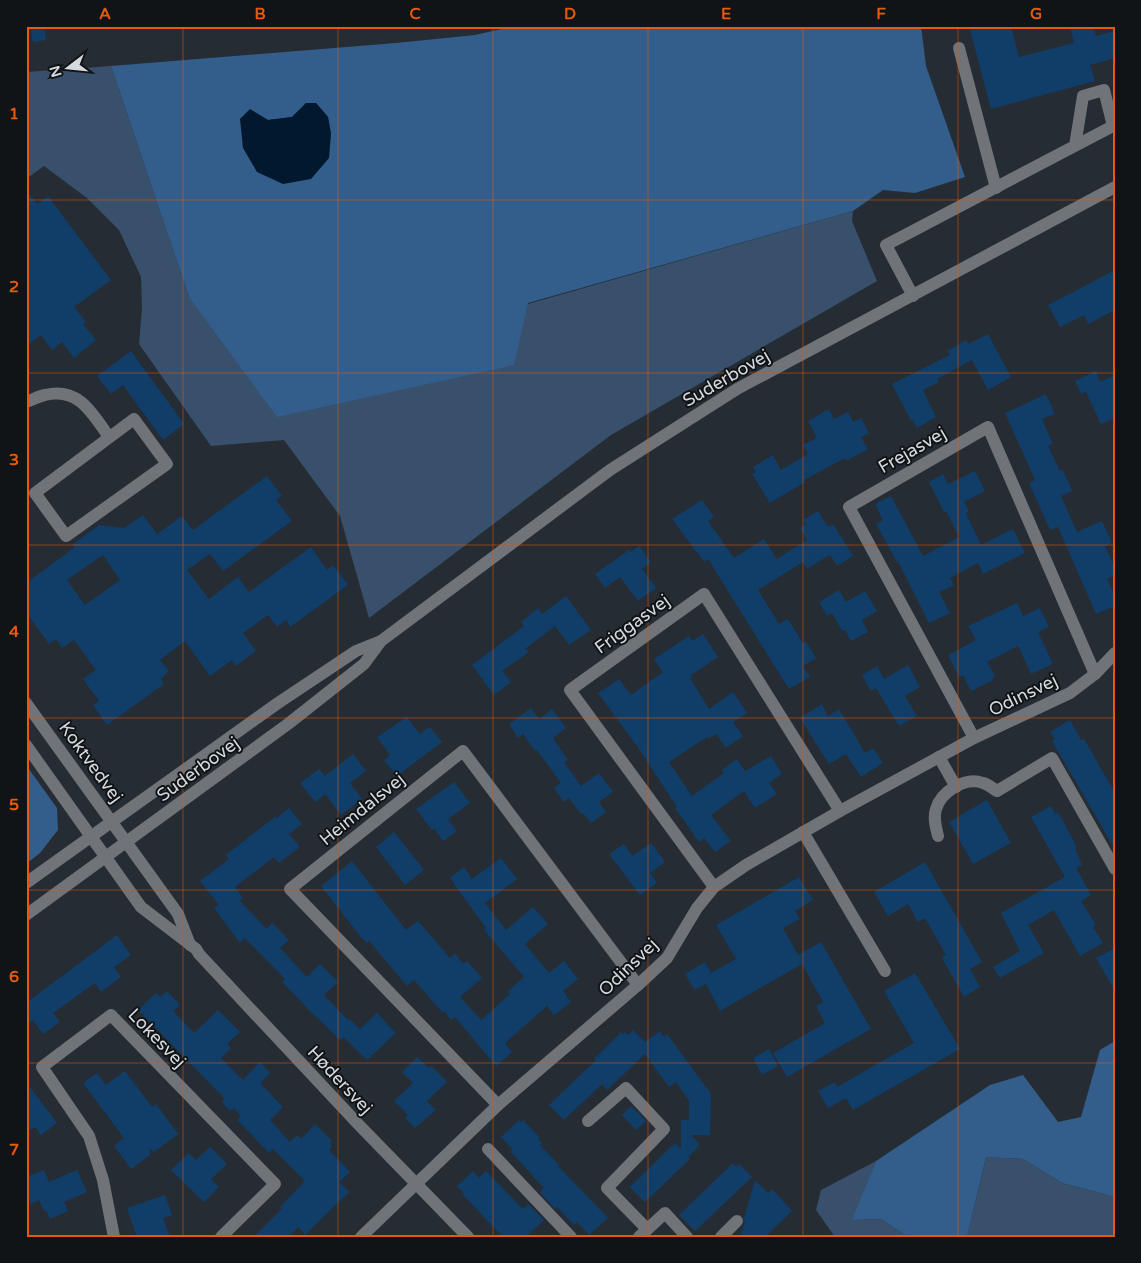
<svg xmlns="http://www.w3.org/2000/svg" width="1141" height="1263" font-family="'Varela Round',sans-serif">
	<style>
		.green { fill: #38506b }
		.forest { fill: #335e8b; fill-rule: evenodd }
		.water { fill: #02182e }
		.building { fill: #113e68; fill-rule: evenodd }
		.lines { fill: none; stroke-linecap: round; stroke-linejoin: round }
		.minor { stroke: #707377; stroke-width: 12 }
		.grid { fill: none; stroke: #e8590c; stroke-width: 1; stroke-opacity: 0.55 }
		.labels { text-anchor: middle; stroke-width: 4; stroke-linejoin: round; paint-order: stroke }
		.street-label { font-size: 18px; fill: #d6dadf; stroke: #111417 }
		.neatline { fill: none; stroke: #e8590c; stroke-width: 2 }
		.grid-label { font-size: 16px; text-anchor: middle; font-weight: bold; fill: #e8590c }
	</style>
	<rect width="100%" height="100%" fill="#252c33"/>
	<g class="green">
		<polygon points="111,66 189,297 528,304 853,211 852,221 877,281 611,435 369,618 340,516 284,440 211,446 139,344 142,309 141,277 119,230 87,198 44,166 26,179 26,72"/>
		<polygon points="986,1157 1023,1159 1062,1183 1115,1197 1115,1237 967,1237"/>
		<polygon points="876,1161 853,1220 881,1219 908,1237 835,1237 816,1210 821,1190"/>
	</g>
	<g class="forest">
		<path d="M514,26h407l5,40 39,111 -50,16 -32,-3 -30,21 -325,92 -14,62 -237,52 -88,-120 -78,-231 285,-23 79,-8zM306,103h10l12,14 3,17 -91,-15 10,-9 18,10 24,-3z"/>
		<polygon points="26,765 57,808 58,830 40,853 26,864"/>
		<polygon points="1115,1041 1115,1197 1062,1183 1023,1159 986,1157 967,1237 908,1237 881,1219 852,1220 876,1161 990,1085 1023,1075 1058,1122 1081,1117 1100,1050"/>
	</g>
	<polygon class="water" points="306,103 316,103 328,117 331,134 329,158 311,179 283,184 257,172 243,148 240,119 250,109 268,120 292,117"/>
	<g class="building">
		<polygon points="30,26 44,26 46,40 33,42"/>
		<polygon points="969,26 1011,26 1019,57 1074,43 1070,26 1093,26 1096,36 1115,31 1115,58 1090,65 1095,81 991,109"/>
		<polygon points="26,190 37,204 48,196 111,280 74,307 86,322 83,324 96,340 74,358 62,342 52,350 41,335 26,346"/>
		<polygon points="1115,270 1115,310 1088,324 1084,315 1060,327 1048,305"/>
		<polygon points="988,334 1011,377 988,390 972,360 937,379 939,382 923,390 936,417 917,428 913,420 911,421 892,384 950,355 947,351 966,340 968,344"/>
		<polygon points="131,351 184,424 163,440 123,385 111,394 97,376"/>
		<polygon points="1096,371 1100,382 1115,375 1115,418 1101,424 1086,392 1081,394 1075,381"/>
		<polygon points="1046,394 1055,414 1042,419 1053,444 1048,446 1060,471 1063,470 1072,491 1061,496 1077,532 1102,521 1112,543 1105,546 1115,568 1115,575 1107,579 1115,596 1115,606 1096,614 1058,527 1050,530 1029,483 1035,480 1005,413"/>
		<polygon points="829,409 834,419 848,412 853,422 861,418 869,433 861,437 868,449 846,461 845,458 804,480 805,482 770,503 752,474 756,472 753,467 773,455 781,470 808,454 803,445 817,438 808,421"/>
		<polygon points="975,471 985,491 964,502 969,512 966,513 981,545 1013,529 1025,553 983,574 978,563 950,578 954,585 939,592 950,613 929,623 898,561 897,562 876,524 883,520 875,504 891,496 923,556 959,537 946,511 944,512 929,482 943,474 948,484"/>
		<path d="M267,476l15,20 -6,4 16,21 -69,50 -13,-17 -23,16 22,29 29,-22 11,15 62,-45 16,23 6,-5 15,20 -58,42 -4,-7 -9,7 -9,-12 -25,18 13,18 -20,15 -4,-6 -22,16 -25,-35 -25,19 9,11 -8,8 3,5 -57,41 -14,-20 6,-4 -16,-22 13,-9 -22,-30 -12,8 -6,-9 -7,5 -23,-32v-29l48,-35 -2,-3 27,-20 25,3 19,-13 14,19 25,-18 11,14zM103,555l17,25 -35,25 -18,-25z"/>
		<polygon points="702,500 714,517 708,521 734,558 764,539 777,559 807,540 800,528 806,524 803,520 818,511 828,527 833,524 853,556 837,566 830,555 807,569 803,562 758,590 779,624 788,619 803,643 806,641 816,658 803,666 810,677 789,689 708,559 704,562 672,519"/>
		<polygon points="639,546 651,562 642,569 656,588 638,601 620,577 605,588 595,574 629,550 631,552"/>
		<polygon points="839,590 846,602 865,591 877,611 862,620 868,632 851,641 845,630 842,631 832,613 827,616 819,602"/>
		<polygon points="566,596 591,630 569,645 555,626 526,648 529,652 502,671 511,682 494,695 472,665 524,626 521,622 538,608 542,614"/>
		<polygon points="1017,603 1023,616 1040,608 1049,627 1038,632 1053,664 1031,674 1018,646 987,662 995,676 992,678 993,680 971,691 963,675 959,677 948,655 976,640 968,626"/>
		<polygon points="703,634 718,657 691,675 692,677 690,678 709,709 733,692 747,713 733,722 743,736 726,748 716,734 708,739 707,737 669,762 692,796 724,773 722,770 737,759 745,771 771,756 782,774 769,783 777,794 755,808 744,791 711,815 731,841 715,852 704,838 699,842 675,808 677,807 637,746 598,693 619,679 631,695 663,672 654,659 689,636 692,641"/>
		<polygon points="908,665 920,687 905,696 917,716 899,726 876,688 871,691 862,675 877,666 884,679"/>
		<polygon points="822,704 828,716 839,709 865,753 873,748 883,763 861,777 846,754 829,764 800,718"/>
		<polygon points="531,708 539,719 552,709 566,728 553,738 568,760 564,762 581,786 599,773 613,792 599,802 606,812 591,823 583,813 581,814 569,798 564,802 554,788 561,783 537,750 535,751 523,734 518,738 509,724"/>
		<polygon points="407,717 420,734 430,727 442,742 397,776 384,760 390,755 377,737"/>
		<polygon points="1070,720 1081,740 1084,739 1115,793 1115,849 1052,741 1055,739 1050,732"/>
		<polygon points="353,754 366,771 350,783 362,799 341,815 325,794 315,802 300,783 319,769 325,776"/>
		<polygon points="454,782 470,803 448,819 457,831 443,841 434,828 432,830 416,809"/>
		<polygon points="987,800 1011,843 973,864 949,822"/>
		<polygon points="1051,806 1055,814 1058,812 1077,847 1075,848 1082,865 1076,868 1091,895 1081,901 1096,925 1093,927 1103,943 1080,956 1054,910 1028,925 1044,953 1000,978 993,967 1020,951 1001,913 1065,877 1031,817"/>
		<polygon points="289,808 302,824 289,834 300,847 279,863 274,857 235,887 243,898 239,900 267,929 272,923 289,940 280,948 307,977 320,964 338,982 324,995 348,1020 350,1019 360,1029 377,1013 396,1033 367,1060 344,1037 340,1040 309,1010 282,982 285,979 245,938 240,943 214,908 219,905 200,881 229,859 226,855 276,816 277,818"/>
		<polygon points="394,832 424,870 405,885 376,847"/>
		<polygon points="651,843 665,862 650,873 657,883 640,895 609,854 624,844 632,856"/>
		<polygon points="501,858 517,879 485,903 506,930 533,907 548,924 525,944 549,973 564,961 578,979 563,991 571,1002 554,1015 547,1006 505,1043 512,1052 496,1066 455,1017 451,1020 444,1011 442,1012 414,980 407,986 369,941 367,943 360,936 321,886 352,861 406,930 418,921 450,958 455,953 463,964 467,961 482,978 460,997 481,1020 510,994 507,992 524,977 484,930 486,928 450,878 464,867 472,879"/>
		<polygon points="925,862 982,962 970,969 980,987 964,997 942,958 946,955 925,918 918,922 908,904 888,916 874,892"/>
		<polygon points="799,877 813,900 795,911 800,919 783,928 798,955 821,942 871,1029 787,1077 773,1053 825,1023 816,1006 823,1002 802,964 720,1011 706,984 695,990 685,974 705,962 711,973 736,959 716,925"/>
		<polygon points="117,935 131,955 114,967 121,977 101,992 95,983 53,1013 60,1022 43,1034 33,1020 26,1025 26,1003"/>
		<polygon points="1115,948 1115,991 1096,958"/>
		<polygon points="915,973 960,1049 853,1110 846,1098 828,1108 818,1091 835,1082 837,1087 914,1043 884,991"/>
		<polygon points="167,991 180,1005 173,1011 194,1033 218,1010 240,1032 227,1044 231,1048 221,1058 243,1080 260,1062 270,1073 260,1083 283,1107 270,1120 290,1142 297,1135 301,1139 315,1124 332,1141 330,1143 332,1146 329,1150 350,1172 339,1182 349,1192 305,1235 298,1227 288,1237 254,1237 282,1209 280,1207 305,1181 273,1149 269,1153 237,1120 241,1116 234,1108 230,1111 222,1102 225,1099 138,1010 156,993 160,997"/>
		<polygon points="633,1030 645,1042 660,1031 664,1037 667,1034 711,1094 710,1135 691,1135 700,1145 688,1157 690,1159 645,1202 630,1187 675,1143 681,1149 681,1120 689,1120 689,1101 676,1082 669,1087 645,1054 607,1090 602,1084 564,1120 549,1105 596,1060 594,1059 621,1032 623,1034 625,1032 628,1035"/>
		<polygon points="769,1049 778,1066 762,1075 753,1058"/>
		<polygon points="417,1057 429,1068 431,1066 447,1082 427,1101 436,1110 415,1128 405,1118 408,1115 394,1101 413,1083 402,1072"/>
		<polygon points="125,1071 152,1107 156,1104 178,1134 154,1152 148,1147 151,1154 131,1169 114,1146 124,1138 83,1083 97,1073 106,1085"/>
		<polygon points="26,1082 57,1123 41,1135 35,1127 26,1132"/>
		<polygon points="631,1106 646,1121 636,1130 622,1115"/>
		<polygon points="519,1120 521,1122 523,1120 540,1138 538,1139 542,1143 540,1145 559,1165 558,1166 608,1218 589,1235 577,1222 574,1225 557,1207 555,1209 540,1192 544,1188 511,1152 513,1150 501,1137"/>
		<polygon points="210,1147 227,1164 211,1179 219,1187 204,1202 171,1170 189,1153 196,1160"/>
		<polygon points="733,1163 736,1167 739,1164 752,1177 695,1231 679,1215"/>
		<polygon points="44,1170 49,1182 77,1170 87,1192 64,1202 68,1211 50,1219 46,1210 44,1211 39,1200 31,1204 26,1193 26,1177"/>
		<polygon points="473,1171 479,1178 486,1171 523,1209 528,1204 544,1220 526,1237 503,1237 462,1194 464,1193 457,1186"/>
		<polygon points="755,1180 768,1193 772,1189 792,1211 765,1237 752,1237 740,1234 745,1224 744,1218"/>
		<polygon points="165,1195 172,1215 163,1218 170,1237 137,1237 127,1208"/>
	</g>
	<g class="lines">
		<g class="minor">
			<polyline points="959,48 996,188"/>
			<polyline points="913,296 886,245 1113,126 1104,90 1083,96 1075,146"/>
			<path d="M26,402c6,-2 13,-6 19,-7 34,-8 47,18 64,42"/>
			<polygon points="134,419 167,464 66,536 35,493"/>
			<polyline points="26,703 178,914 190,945"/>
			<polyline points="974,738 849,507 988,427 1095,674"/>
			<polyline points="26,745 141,907 196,949 199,954 359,1125 468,1237"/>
			<polyline points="939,757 956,787"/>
			<polyline points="803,832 885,971"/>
			<path d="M938,836c-2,-9 -5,-18 -2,-27 5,-17 29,-33 47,-26 5,1 9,5 14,8l55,-33 63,111"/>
			<polyline points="26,883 278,703 356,651 381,641 610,470 737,389 1115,187"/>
			<polyline points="714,887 570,690 704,594 840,811"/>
			<polyline points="26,915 288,724 364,664 381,641"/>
			<polyline points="498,1105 290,889 463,751 638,985"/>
			<polyline points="588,1121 626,1088 664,1129 607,1188 647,1229"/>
			<polyline points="488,1149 571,1237"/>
			<polyline points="114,1237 103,1180 89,1136 42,1067 111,1015 275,1184 221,1237"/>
			<polyline points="361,1237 498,1105 638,985 667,958 697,908 714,887 746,865 840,811 974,738 1070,693 1095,674 1115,653"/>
			<polyline points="639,1237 665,1213 687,1237"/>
			<polyline points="721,1237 737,1221"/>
		</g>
	</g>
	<path class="grid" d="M183,26v1211M338,26v1211M493,26v1211M648,26v1211M803,26v1211M958,26v1211M26,200h1089M26,373h1089M26,545h1089M26,718h1089M26,890h1089M26,1063h1089"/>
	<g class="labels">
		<g class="street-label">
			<text transform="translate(726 378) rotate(-30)" y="6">Suderbovej</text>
			<text transform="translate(912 450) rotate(-30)" y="6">Frejasvej</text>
			<text transform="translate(632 624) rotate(-36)" y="6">Friggasvej</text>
			<text transform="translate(1023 695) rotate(-26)" y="6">Odinsvej</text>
			<text transform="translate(91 762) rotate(54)" y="6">Koktvedvej</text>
			<text transform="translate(198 769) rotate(-36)" y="6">Suderbovej</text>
			<text transform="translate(362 809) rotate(-39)" y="6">Heimdalsvej</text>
			<text transform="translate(628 967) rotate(-44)" y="6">Odinsvej</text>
			<text transform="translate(157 1038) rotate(46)" y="6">Lokesvej</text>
			<text transform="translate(340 1080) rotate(47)" y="6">Hødersvej</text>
		</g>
	</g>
	<rect width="1141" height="1263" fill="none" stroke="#111417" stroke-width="55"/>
	<g transform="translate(68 68) rotate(254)" stroke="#111417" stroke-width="4" paint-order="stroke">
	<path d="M0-4L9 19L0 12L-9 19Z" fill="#d6dadf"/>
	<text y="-8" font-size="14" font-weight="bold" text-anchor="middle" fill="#d6dadf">N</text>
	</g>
	<rect x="28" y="28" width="1086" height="1208" class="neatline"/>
	<g class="grid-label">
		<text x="105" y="19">A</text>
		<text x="260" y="19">B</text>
		<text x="415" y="19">C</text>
		<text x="570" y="19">D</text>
		<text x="726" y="19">E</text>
		<text x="881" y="19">F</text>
		<text x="1036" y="19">G</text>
		<text x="14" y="119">1</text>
		<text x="14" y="292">2</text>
		<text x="14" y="465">3</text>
		<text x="14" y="637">4</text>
		<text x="14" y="810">5</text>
		<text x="14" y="982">6</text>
		<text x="14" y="1155">7</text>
	</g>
</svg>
